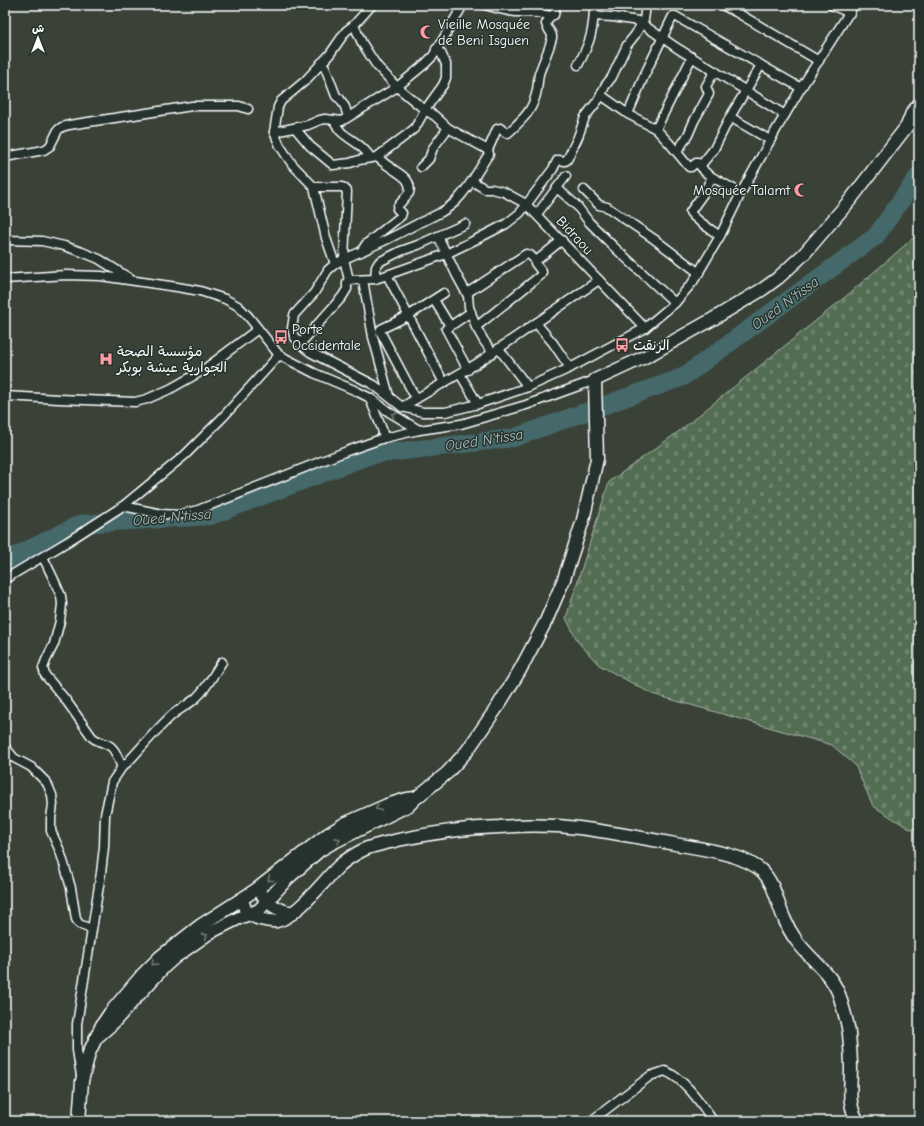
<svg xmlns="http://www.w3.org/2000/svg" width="924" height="1126" font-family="'Comic Neue','Playpen Sans Arabic',sans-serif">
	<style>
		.cemetery { fill: url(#cemetery-stones); stroke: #a9b6a8 }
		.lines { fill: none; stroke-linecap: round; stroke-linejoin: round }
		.river { stroke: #45696a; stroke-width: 18 }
		.street-casing { stroke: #fff; stroke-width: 11 }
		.secondary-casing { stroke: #fff; stroke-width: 15 }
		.street { stroke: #26332d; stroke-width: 8 }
		.secondary { stroke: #26332d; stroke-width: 12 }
		.oneway { stroke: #727a76 }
		.labels { text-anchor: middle; stroke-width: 3; stroke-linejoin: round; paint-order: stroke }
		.poi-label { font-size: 14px; fill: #fff; stroke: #26332d; text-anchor: start }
		.street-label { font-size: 14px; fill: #fff; stroke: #26332d }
		.water-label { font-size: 15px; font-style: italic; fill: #abbcbc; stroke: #26332d }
	</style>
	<defs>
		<pattern id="cemetery-stones" width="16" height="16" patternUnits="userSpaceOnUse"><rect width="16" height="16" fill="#536d52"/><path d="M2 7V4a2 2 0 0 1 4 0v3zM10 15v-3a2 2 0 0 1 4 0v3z" fill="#6d836c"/></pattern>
	</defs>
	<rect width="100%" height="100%" fill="#3a4238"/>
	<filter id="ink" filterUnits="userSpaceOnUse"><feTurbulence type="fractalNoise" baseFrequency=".025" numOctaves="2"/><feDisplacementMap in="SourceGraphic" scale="8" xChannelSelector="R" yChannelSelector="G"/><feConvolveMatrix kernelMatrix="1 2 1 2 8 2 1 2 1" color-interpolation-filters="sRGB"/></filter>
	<g filter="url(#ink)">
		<polygon class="cemetery" points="919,233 919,828 910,829 873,806 855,765 832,745 652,694 599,665 578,642 566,618 609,482 678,432 844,298"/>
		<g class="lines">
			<polyline class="river" points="5,561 80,524 210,516 370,455 513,438 683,377 876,236 919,175"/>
			<defs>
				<g id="street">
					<path d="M485,5c11,3 22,7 34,7 11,0 21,0 31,4"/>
					<polyline points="722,5 736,12 819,61"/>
					<polyline points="831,5 850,13"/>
					<polyline points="594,16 613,17 638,21 677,48 785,115"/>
					<polyline points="321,63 325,67 336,96 340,99 345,107 348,117"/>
					<path d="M578,65c12,-22 16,-35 16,-60"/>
					<polyline points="601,95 628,114 656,129 670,144 689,167 691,167 696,163 698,163 705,172 712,177 741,193"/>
					<polyline points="628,114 644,76 673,16 675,16 801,88"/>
					<polyline points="730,117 770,140"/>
					<path d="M334,120c6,14 10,14 21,22 7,5 12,10 16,16l6,-1 28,-21 10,-8 10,-18 18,-25 3,-7v-14l-5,-11 -5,-4"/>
					<polyline points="295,128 310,146 333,165 350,163 359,160 371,158"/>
					<polyline points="656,129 692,57"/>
					<polyline points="274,132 308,125 320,120 325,119 342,121 397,87 425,64 433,56 463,5"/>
					<path d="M488,150l9,-21 3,-1 6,5h2c15,-14 25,-22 29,-43 1,-6 1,-11 2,-16 4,-12 10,-24 13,-36 1,-6 -5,-8 -6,-14l4,-8 4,-1 2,-10"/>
					<polyline points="677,152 688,135 694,121 709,94 706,86 715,71"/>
					<polyline points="5,157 44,150 50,146 58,130 62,127 69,125 192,106 239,106 248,109"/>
					<polyline points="701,165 714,149 730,117 761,65"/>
					<polyline points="421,167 429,159 433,148 448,128"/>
					<path d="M712,177l-9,17 -13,18c5,8 22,18 30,24"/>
					<polyline points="472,181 485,189 492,189 504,192 526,204 645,328"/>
					<path d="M314,187h28l2,1 3,3 -3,68c26,-11 51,-23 75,-36 13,-6 27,-12 37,-22 14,-14 22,-31 33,-47l-1,-4 -40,-22 -13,-12 -10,-6 -28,-23 -20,-21 -6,-9 -9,-14 -8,-18"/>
					<polyline points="557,188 577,206 589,222 614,247 675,303"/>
					<polyline points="584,190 599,205 607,207 654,239 699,273"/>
					<polyline points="537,214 566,176"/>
					<polyline points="438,236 456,274 468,296 469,307 476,327 484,341 493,353"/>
					<polyline points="5,240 42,241 64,246 82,252 99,259 129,278"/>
					<path d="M361,252l5,-8 35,-28 1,-3 -5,-4 1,-3 11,-13c4,-14 -10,-19 -19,-26 -5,-3 -9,-7 -13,-10"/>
					<polyline points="536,261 562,240"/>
					<polyline points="335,264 326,238 314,187 292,164 280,146 274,132 278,107 281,101 305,81 330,54 346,31 354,25 372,5"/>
					<polyline points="387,275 444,383"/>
					<polyline points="5,279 66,275 101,276 177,287 200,291 225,299 238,306 248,316 279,355 314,373 354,390 370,398 389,412 419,430"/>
					<polyline points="375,279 376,267 379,262 401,251 418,245 465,224"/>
					<polyline points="349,280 344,259 335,264 328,270 314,293 294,315 292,328 294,336 300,344 310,352 374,385 402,407 423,412 445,412 454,410 478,404 528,387 570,368 645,328 675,303 693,282 720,236 741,193 776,130 801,88 854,5"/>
					<polyline points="363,280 373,337 389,396"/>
					<polyline points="467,293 526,254 530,255 536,261 535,263 542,272 541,275 476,327"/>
					<polyline points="434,300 450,326"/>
					<polyline points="536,323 553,343 570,368"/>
					<polyline points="300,344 342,297 347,289 347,282 349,280 375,279 387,275 446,254 477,239 506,224 520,213 553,169 557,161 558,160 565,161 567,160 578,137 585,117 599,99 605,86 612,77 627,45 635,35 642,23 644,20 646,5"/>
					<polyline points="499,349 528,387"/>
					<polyline points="468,370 446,329 471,312"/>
					<polyline points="460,374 478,404"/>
					<polyline points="5,396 59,399 135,402 147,399 170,389 202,371 258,329"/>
					<polyline points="370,399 382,429 384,438"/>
					<polyline points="416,399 380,331 381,329 408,316 444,293"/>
					<polyline points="402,407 476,364 599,280"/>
					<polyline points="123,506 162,514 178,515 198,510 347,451 384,438 419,430 461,424 526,405 595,380"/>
					<path d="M43,557l12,25 6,14 1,8 -2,17 -6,23 -8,16 -3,8 1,3 1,4 20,24 27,38c5,5 12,5 18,9 7,5 8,14 12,21"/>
					<polyline points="5,579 67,542 123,506 185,455 223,417 279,355"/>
					<polyline points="5,747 14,758 31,767 47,783 52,795 53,804 51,819 51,831 60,851 67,874 71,888 76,919 79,924 91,929"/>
					<path d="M81,1076l-4,-26v-26l24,-151 3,-26 1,-32 7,-33 10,-15 6,-5c14,-15 27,-31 42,-45 8,-8 19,-12 27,-20 10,-9 17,-23 25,-35"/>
					<path d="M591,1121l59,-45 15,-5c21,9 35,31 48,50"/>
				</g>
				<g id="secondary">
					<path d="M262,895c7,10 18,16 31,18"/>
					<path d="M242,899c1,4 2,8 4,12 5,7 23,11 31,10 21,-5 47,-41 63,-56 7,-6 17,-12 25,-16 10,-4 22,-6 33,-9 33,-7 67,-12 101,-13 26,-2 54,-2 80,1 32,4 64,10 96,16 26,5 68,9 88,28 12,13 14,31 21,46 3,8 7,15 12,22 15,21 39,35 45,61 3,11 7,22 8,33 1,11 2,23 2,34 0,17 -4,38 7,53"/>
					<polyline points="95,1039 112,1024 164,967 175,957 209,933 239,918 259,910 288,878 320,850 332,843 409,805 416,798 447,773 467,751 498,706 520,670 546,621 564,579 583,520 597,459 595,380 649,355 713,319 763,289 778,278 804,254 851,199 907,126 912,113 919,104"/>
					<polyline points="79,1121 82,1081 89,1053 102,1025 110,1013 143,974 160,957 201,925 257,889 328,834 344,824 387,805 407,799 415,798"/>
				</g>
			</defs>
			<use href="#street" class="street-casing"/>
			<use href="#secondary" class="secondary-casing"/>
			<use href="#street" class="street"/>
			<use href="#secondary" class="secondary"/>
		</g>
		<defs><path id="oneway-chevron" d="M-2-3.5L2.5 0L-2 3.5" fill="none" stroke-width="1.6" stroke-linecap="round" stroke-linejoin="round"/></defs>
		<g class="oneway">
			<use href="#oneway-chevron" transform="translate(394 415) rotate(-148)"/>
			<use href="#oneway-chevron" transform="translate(378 808) rotate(157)"/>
			<use href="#oneway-chevron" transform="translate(338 840) rotate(-27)"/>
			<use href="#oneway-chevron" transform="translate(270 879) rotate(142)"/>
			<use href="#oneway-chevron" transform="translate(205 936) rotate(-33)"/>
			<use href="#oneway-chevron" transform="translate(154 963) rotate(134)"/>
		</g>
	</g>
	<defs>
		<symbol id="mosque-bare" viewBox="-9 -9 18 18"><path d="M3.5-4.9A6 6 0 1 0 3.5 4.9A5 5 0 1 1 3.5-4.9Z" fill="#ff9aa2" stroke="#26332d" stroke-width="2.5" paint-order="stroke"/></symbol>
		<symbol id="bus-bare" viewBox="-9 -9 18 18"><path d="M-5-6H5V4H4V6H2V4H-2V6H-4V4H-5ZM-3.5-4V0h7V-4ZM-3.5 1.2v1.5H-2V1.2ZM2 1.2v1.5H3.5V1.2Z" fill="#ff9aa2" stroke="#26332d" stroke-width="2.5" paint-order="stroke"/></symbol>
		<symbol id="hospital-bare" viewBox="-9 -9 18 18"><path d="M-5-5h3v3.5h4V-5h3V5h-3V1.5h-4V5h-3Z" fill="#ff9aa2" stroke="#26332d" stroke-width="2.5" paint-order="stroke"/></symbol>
	</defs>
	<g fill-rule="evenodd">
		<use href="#mosque-bare" x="417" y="22" width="20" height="20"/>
		<use href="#mosque-bare" x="791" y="180" width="20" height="20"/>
		<use href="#bus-bare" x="271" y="327" width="20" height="20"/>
		<use href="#bus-bare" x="612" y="335" width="20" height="20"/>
		<use href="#hospital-bare" x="96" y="349" width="20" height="20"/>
	</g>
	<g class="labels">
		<g class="poi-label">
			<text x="438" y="29">Vieille Mosquée<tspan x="438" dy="16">de Beni Isguen</tspan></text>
			<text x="790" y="195" text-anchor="end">Mosquée Talamt</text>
			<text x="292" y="334">Porte<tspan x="292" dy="16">Occidentale</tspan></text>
			<text x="633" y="350">الزنقت</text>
			<text x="117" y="356">مؤسسة الصحة<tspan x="117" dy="16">الجوارية عيشة بوبكر</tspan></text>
		</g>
		<g class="street-label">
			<text transform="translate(575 235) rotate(47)" y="5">Bidraou</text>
		</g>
		<g class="water-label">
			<text transform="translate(785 303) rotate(-36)" y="5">Oued N'tissa</text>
			<text transform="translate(484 440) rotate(-9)" y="5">Oued N'tissa</text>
			<text transform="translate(172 517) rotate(-5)" y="5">Oued N'tissa</text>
		</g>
	</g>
	<rect width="924" height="1126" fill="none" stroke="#26332d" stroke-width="20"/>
	<rect x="10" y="10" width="904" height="1106" fill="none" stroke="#fff" stroke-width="1.5" filter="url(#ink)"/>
	<g transform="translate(38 38)" stroke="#26332d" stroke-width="3" paint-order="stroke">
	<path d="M0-3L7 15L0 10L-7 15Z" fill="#ffffff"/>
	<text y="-6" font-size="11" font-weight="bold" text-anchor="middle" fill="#ffffff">ش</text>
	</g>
</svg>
